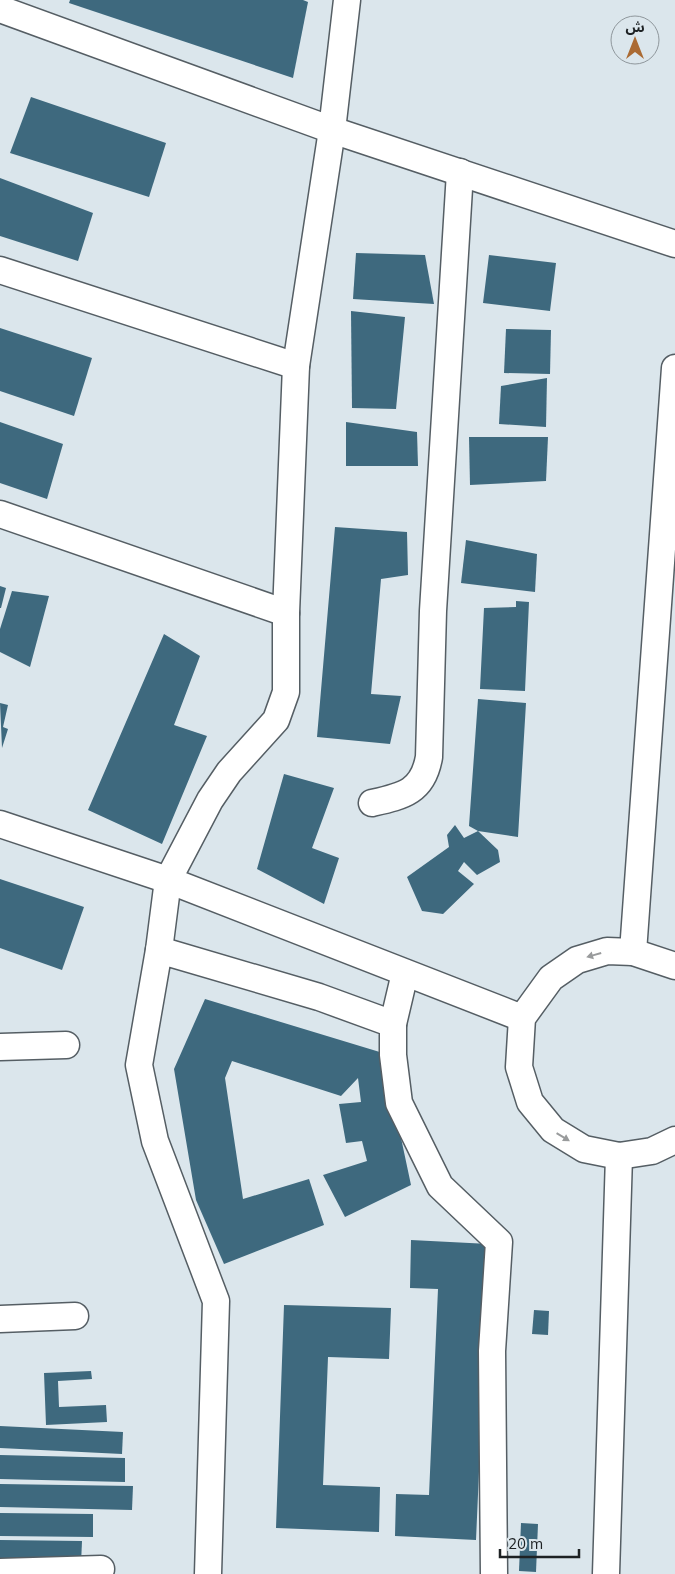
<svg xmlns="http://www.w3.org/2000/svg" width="675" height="1574" font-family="Mulish,'Noto Sans Arabic',sans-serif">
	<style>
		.building { fill: #3e697e }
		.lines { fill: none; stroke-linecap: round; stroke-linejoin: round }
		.minor-casing { stroke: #555e64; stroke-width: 29 }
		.minor { stroke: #fff; stroke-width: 26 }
		.oneway { fill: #999b9c }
	</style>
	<rect width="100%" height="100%" fill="#dbe6ec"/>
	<g class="building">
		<polygon points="70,0 303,0 308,2 293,78 69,3"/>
		<polygon points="31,97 166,143 149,197 10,153"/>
		<polygon points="0,178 93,213 78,261 0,236"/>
		<polygon points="356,253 425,255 434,304 353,299"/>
		<polygon points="489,255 556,263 550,311 483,303"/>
		<polygon points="351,311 405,317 396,409 352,408"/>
		<polygon points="0,328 92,358 74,416 0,391"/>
		<polygon points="506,329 551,330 550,374 504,373"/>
		<polygon points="547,378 546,427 499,424 501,386"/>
		<polygon points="0,422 63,444 47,499 0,483"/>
		<polygon points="346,422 417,432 418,466 346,466"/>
		<polygon points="469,437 548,437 546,481 470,485"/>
		<polygon points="335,527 407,532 408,575 381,579 371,694 401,696 390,744 317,737"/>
		<polygon points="466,540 537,554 535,592 461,583"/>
		<polygon points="0,586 6,588 1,608 0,608"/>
		<polygon points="12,591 49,596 30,667 0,652 0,629"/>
		<polygon points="516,601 529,602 525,691 480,689 484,608 516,607"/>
		<polygon points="164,634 200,656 174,725 207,736 162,844 88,810"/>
		<polygon points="478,699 526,703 518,837 478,831 498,850 500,862 477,875 464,862 458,871 474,884 443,914 422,911 407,877 449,847 447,835 455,825 464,838 478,831 469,826"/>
		<polygon points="0,703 8,705 3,727 8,729 2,748"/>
		<polygon points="284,774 334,788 312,848 339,858 324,904 257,869"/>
		<polygon points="0,879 84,907 62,970 0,948"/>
		<polygon points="205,999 383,1053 411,1185 345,1217 323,1175 367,1161 362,1141 346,1143 339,1104 361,1102 358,1078 341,1096 232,1061 225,1078 243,1199 309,1179 324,1225 224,1264 196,1200 174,1069"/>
		<polygon points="411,1240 489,1244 476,1540 395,1536 396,1494 429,1495 438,1289 410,1288"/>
		<polygon points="284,1305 391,1308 389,1359 328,1357 323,1485 380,1487 379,1532 276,1528"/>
		<polygon points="534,1310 549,1311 548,1335 532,1334"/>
		<polygon points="91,1371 92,1379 58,1381 59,1407 106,1405 107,1422 46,1425 44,1373"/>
		<polygon points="0,1426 123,1432 122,1454 0,1448"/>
		<polygon points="0,1455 125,1458 125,1482 0,1479"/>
		<polygon points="0,1484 133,1486 132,1510 0,1507"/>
		<polygon points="0,1513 93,1514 93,1537 0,1536"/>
		<polygon points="521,1523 538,1524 536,1572 519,1571"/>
		<polygon points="0,1540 82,1541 81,1564 0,1562"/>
	</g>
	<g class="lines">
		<defs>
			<g id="minor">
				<polyline points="0,9 332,130 675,244"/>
				<polyline points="0,270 296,366"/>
				<polyline points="0,514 286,613"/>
				<path d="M372,803c31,-7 51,-11 57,-46l4,-146 27,-439"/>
				<polyline points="0,824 168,880 522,1018"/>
				<polyline points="159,950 168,880 210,800 229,772 276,720 286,692 286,613 296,366 332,130 347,0"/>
				<polyline points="633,952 675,368"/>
				<polyline points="675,966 633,952 607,951 577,960 551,978 522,1018 519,1067 530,1102 553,1130 584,1149 619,1156 652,1151 675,1140"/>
				<polyline points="393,1024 405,973"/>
				<polyline points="0,1047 66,1045"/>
				<polyline points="0,1319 75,1316"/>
				<polyline points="0,1572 101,1569"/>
				<polyline points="208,1574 216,1301 155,1141 139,1065 159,950 319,997 393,1024 393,1055 399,1103 440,1186 499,1242 492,1351 494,1574"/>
				<polyline points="606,1574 619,1156"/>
			</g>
		</defs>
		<use href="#minor" class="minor-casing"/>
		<use href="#minor" class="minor"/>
	</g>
	<defs><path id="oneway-solid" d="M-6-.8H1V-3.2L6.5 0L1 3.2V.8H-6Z" transform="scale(1.25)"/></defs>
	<g class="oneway">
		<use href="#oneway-solid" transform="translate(594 955) rotate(164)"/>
		<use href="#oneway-solid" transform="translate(563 1137) rotate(31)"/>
	</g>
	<g transform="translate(635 40)"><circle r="24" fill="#dbe6ec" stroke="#8f979c"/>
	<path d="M0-4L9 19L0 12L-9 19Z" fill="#ab6b34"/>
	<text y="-8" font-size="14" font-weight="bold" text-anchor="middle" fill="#1d2123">ش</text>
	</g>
	<path d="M500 1549v8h79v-8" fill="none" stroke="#1d2123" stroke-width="2.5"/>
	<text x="508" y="1549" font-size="15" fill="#1d2123" stroke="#dbe6ec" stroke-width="4" paint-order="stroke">20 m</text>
</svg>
